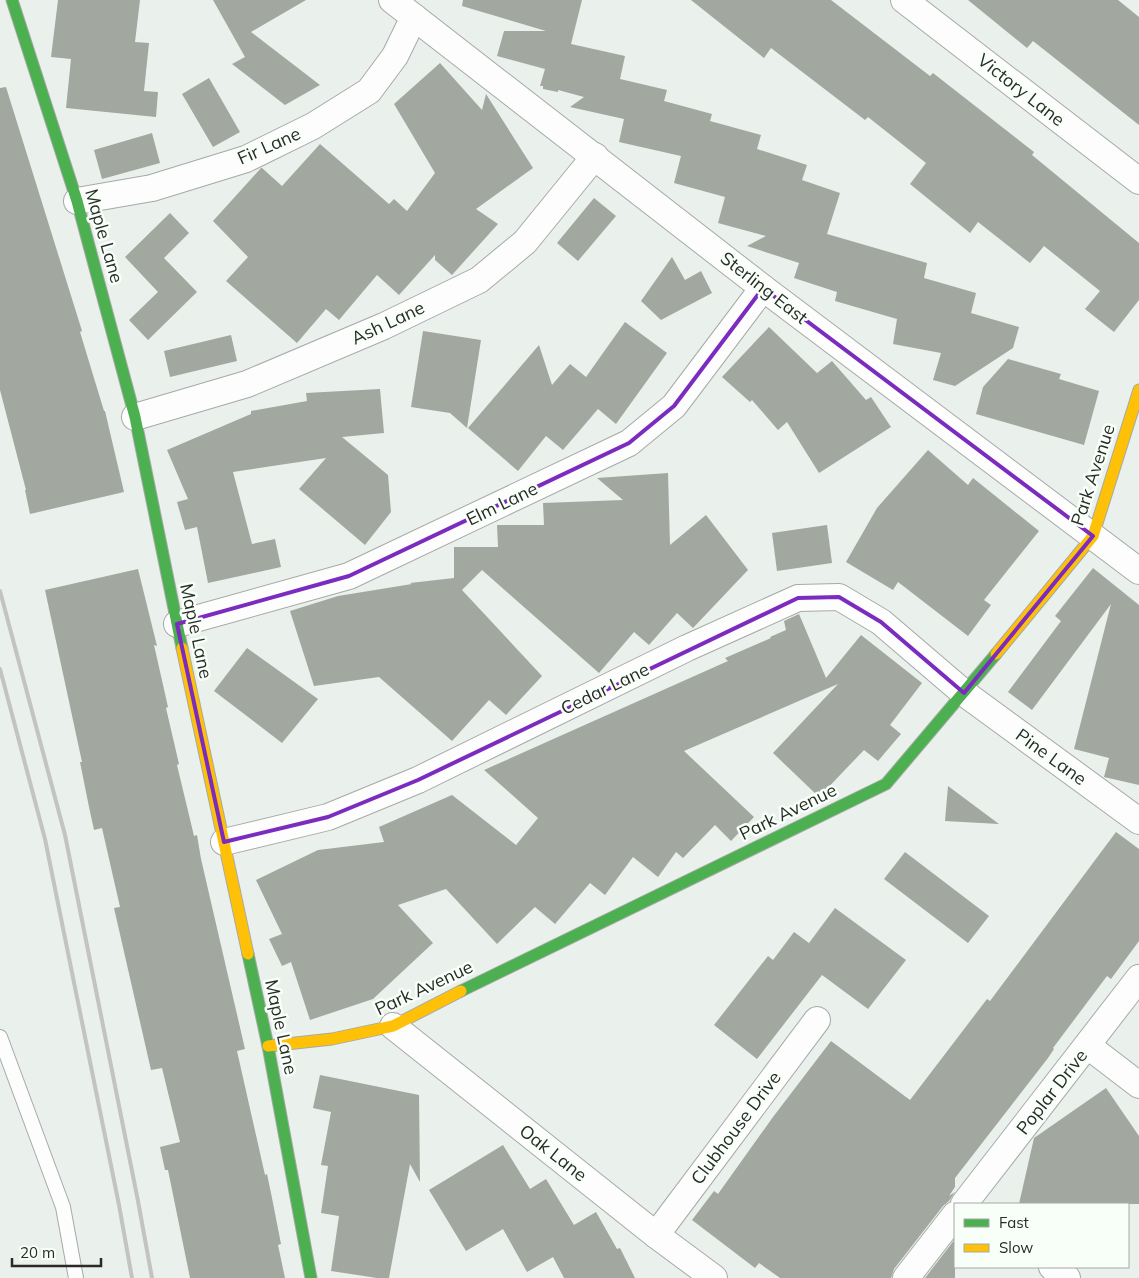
<svg xmlns="http://www.w3.org/2000/svg" width="1139" height="1278" font-family="Mulish,sans-serif">
	<style>
		.building { fill: #a2a79f }
		.lines { fill: none; stroke-linecap: round; stroke-linejoin: round }
		.lane-casing { stroke: #a6aaa7; stroke-width: 16 }
		.street-casing { stroke: #a6aaa7; stroke-width: 28 }
		.fast-casing { stroke: #a6aaa7; stroke-width: 13 }
		.slow-casing { stroke: #a6aaa7; stroke-width: 13 }
		.lane { stroke: #fcfdfc; stroke-width: 14 }
		.street { stroke: #fcfdfc; stroke-width: 26 }
		.fast { stroke: #4caf50; stroke-width: 11 }
		.slow { stroke: #ffc107; stroke-width: 11 }
		.rail { stroke: #c2c3c2; stroke-width: 4 }
		.marked { fill: none; stroke: #7b2cbf; stroke-width: 4; stroke-linejoin: round }
		.labels { text-anchor: middle; stroke-width: 5; stroke-linejoin: round; paint-order: stroke }
		.street-label { font-size: 18px; fill: #282b28; stroke: #f7fff8 }
	</style>
	<rect width="100%" height="100%" fill="#eaf0eb"/>
	<g class="building">
		<polygon points="58,0 140,0 135,42 149,43 144,91 158,92 156,117 66,108 71,59 51,57"/>
		<polygon points="213,0 306,0 251,32 320,85 285,105 232,64 245,57"/>
		<polygon points="463,0 582,0 571,44 625,56 620,79 667,90 664,101 712,114 710,121 761,135 757,149 807,165 802,180 840,193 827,234 927,263 924,278 976,293 971,313 1019,327 1013,348 955,386 933,380 941,353 893,344 897,319 835,301 837,292 794,278 799,263 747,246 766,236 718,223 725,197 674,183 681,156 619,142 624,119 570,107 584,97 558,90 558,92 543,89 543,86 540,86 545,69 497,56 504,31 546,31 462,6"/>
		<polygon points="691,0 831,0 930,76 933,73 1034,152 1032,155 1139,243 1139,300 1114,332 1085,309 1100,291 1044,246 1030,263 978,222 970,233 910,184 926,163 868,117 865,120 771,48 764,58"/>
		<polygon points="968,0 1118,0 1139,17 1139,125 1033,41 1027,48"/>
		<polygon points="440,63 482,110 486,94 533,168 476,209 498,224 452,275 435,260 435,255 399,295 377,275 339,320 326,309 297,343 226,281 248,257 213,221 261,168 262,168 282,186 320,144 389,204 394,199 407,211 435,173 394,104"/>
		<polygon points="209,78 240,132 213,147 182,94"/>
		<polygon points="6,87 82,331 80,332 104,411 105,411 124,492 30,514 25,490 26,490 0,390 0,88"/>
		<polygon points="152,133 160,163 102,179 94,150"/>
		<polygon points="594,198 616,216 578,261 557,243"/>
		<polygon points="170,213 189,233 164,258 197,292 148,340 129,320 158,292 125,257"/>
		<polygon points="672,257 685,280 701,271 712,293 661,320 641,301"/>
		<polygon points="625,322 667,353 616,424 598,409 563,450 546,436 518,471 468,428 539,345 552,385 570,364 586,377"/>
		<polygon points="769,327 817,373 832,361 866,400 871,397 891,427 819,473 787,422 778,430 752,400 750,402 722,377"/>
		<polygon points="423,331 481,340 467,428 450,413 411,407"/>
		<polygon points="231,335 237,361 170,377 164,351"/>
		<polygon points="1008,359 1061,374 1059,379 1099,391 1084,445 976,414 983,387"/>
		<polygon points="380,389 384,433 342,437 388,475 391,512 365,545 299,489 326,458 233,472 252,544 275,539 281,567 208,583 197,527 185,530 177,502 188,499 167,450 251,414 251,411 307,401 306,393"/>
		<polygon points="928,450 968,485 973,478 1039,531 984,600 991,605 968,636 898,582 893,590 846,562 877,508"/>
		<polygon points="668,473 670,545 706,515 748,570 693,628 677,613 649,645 634,632 599,673 482,570 462,590 542,676 506,715 489,700 452,741 379,677 314,686 290,611 338,596 412,584 410,583 454,578 454,547 498,547 497,525 544,525 543,503 623,500 597,478"/>
		<polygon points="827,525 832,563 777,571 772,533"/>
		<polygon points="1093,568 1139,605 1139,785 1104,777 1109,758 1074,749 1111,604 1032,710 1008,692 1061,621 1055,616"/>
		<polygon points="138,569 157,646 154,645 168,707 166,708 179,764 177,765 194,836 197,835 201,859 245,1049 237,1051 265,1175 267,1174 272,1198 281,1244 278,1245 285,1278 190,1278 168,1170 165,1170 160,1147 180,1142 162,1068 151,1070 114,908 120,907 102,828 94,830 89,807 80,762 82,762 45,590"/>
		<polygon points="799,614 826,678 861,635 922,683 890,725 901,734 878,761 864,750 819,797 773,753 838,684 684,751 754,817 731,841 715,825 683,858 676,852 658,877 633,857 605,895 590,883 555,924 535,907 497,944 446,889 398,905 433,943 373,999 310,1020 291,962 282,966 269,939 282,934 256,880 318,850 384,842 379,827 452,795 516,845 538,818 484,770 728,661 725,658 771,638 770,637 786,630 784,621"/>
		<polygon points="247,648 318,699 282,743 214,691"/>
		<polygon points="948,786 999,824 945,821"/>
		<polygon points="1116,832 1139,849 1139,941 1111,979 1107,976 1053,1048 1054,1049 1048,1058 955,1178 955,1187 949,1196 955,1192 949,1201 943,1206 894,1269 891,1278 780,1278 759,1263 755,1268 692,1220 714,1191 718,1194 773,1117 831,1041 910,1100 987,999 990,1001"/>
		<polygon points="905,852 989,916 968,943 884,879"/>
		<polygon points="835,908 906,960 868,1009 822,975 757,1059 714,1025 768,956 773,960 794,932 809,943"/>
		<polygon points="320,1075 419,1095 420,1182 410,1164 389,1278 377,1278 331,1271 339,1216 321,1213 328,1166 321,1165 331,1112 313,1108"/>
		<polygon points="1106,1088 1139,1136 1139,1204 1019,1204 1034,1138"/>
		<polygon points="503,1145 530,1189 546,1179 574,1225 596,1212 617,1249 620,1248 635,1278 564,1278 553,1257 527,1272 503,1229 466,1251 429,1190"/>
		<polygon points="955,1239 955,1278 925,1278"/>
	</g>
	<g class="lines">
		<defs>
			<polyline id="lane" points="0,1037 63,1207 76,1278"/>
			<g id="street">
				<polyline points="392,0 763,288 1139,571"/>
				<polyline points="904,0 1139,181"/>
				<polyline points="77,201 152,188 246,159 313,126 369,91 395,56 414,17"/>
				<polyline points="135,417 247,384 384,326 479,280 525,242 595,156"/>
				<polyline points="177,624 349,576 629,443 674,406 763,288"/>
				<polyline points="224,842 328,817 418,780 687,648 798,598 839,597 881,622 964,693 1139,821"/>
				<polyline points="393,1026 656,1235 714,1278"/>
				<polyline points="1088,1046 1139,1085"/>
				<polyline points="964,1204 1139,978"/>
				<polyline points="656,1235 817,1020"/>
				<polyline points="1052,1267 1067,1278"/>
				<polyline points="906,1278 955,1215"/>
			</g>
			<g id="fast">
				<polyline points="12,0 77,201 135,417 182,648"/>
				<polyline points="248,954 268,1046 311,1278"/>
				<polyline points="461,991 886,784 996,654"/>
			</g>
			<g id="slow">
				<polyline points="182,648 248,954"/>
				<polyline points="996,654 1093,536 1139,390"/>
				<polyline points="268,1046 332,1039 393,1026 461,991"/>
			</g>
		</defs>
		<use href="#lane" class="lane-casing"/>
		<use href="#street" class="street-casing"/>
		<use href="#fast" class="fast-casing"/>
		<use href="#slow" class="slow-casing"/>
		<use href="#lane" class="lane"/>
		<use href="#street" class="street"/>
		<use href="#fast" class="fast"/>
		<use href="#slow" class="slow"/>
		<g class="rail">
			<polyline points="0,591 65,835 138,1201 152,1278"/>
			<polyline points="0,669 45,839 119,1205 132,1278"/>
		</g>
	</g>
	<path class="marked" d="M763,288l330,248 -129,157 -83,-71 -42,-25 -41,1 -380,182 -90,37 -104,25 -47,-218 172,-48 280,-133 45,-37z"/>
	<g class="labels">
		<g class="street-label">
			<text transform="translate(1021 90) rotate(38)" y="6">Victory Lane</text>
			<text transform="translate(269 146) rotate(-24)" y="6">Fir Lane</text>
			<text transform="translate(104 236) rotate(74)" y="6">Maple Lane</text>
			<text transform="translate(764 288) rotate(38)" y="6">Sterling East</text>
			<text transform="translate(388 323) rotate(-25)" y="6">Ash Lane</text>
			<text transform="translate(1093 475) rotate(-72)" y="6">Park Avenue</text>
			<text transform="translate(502 504) rotate(-26)" y="6">Elm Lane</text>
			<text transform="translate(196 631) rotate(78)" y="6">Maple Lane</text>
			<text transform="translate(605 689) rotate(-26)" y="6">Cedar Lane</text>
			<text transform="translate(1051 757) rotate(36)" y="6">Pine Lane</text>
			<text transform="translate(788 812) rotate(-26)" y="6">Park Avenue</text>
			<text transform="translate(424 988) rotate(-25)" y="6">Park Avenue</text>
			<text transform="translate(281 1027) rotate(78)" y="6">Maple Lane</text>
			<text transform="translate(1052 1092) rotate(-52)" y="6">Poplar Drive</text>
			<text transform="translate(736 1128) rotate(-53)" y="6">Clubhouse Drive</text>
			<text transform="translate(553 1153) rotate(38)" y="6">Oak Lane</text>
		</g>
	</g>
	<rect x="954" y="1203" width="175" height="65" fill="#f7fff8" stroke="#a4aaa5"/>
	<rect x="964" y="1219" width="25" height="8" fill="#4caf50" stroke="#a4aaa5"/>
	<text x="999" y="1228" font-size="15" fill="#282b28">Fast</text>
	<rect x="964" y="1244" width="25" height="8" fill="#ffc107" stroke="#a4aaa5"/>
	<text x="999" y="1253" font-size="15" fill="#282b28">Slow</text>
	<path d="M12 1258v8h89v-8" fill="none" stroke="#282b28" stroke-width="2.5"/>
	<text x="20" y="1258" font-size="15" fill="#282b28" stroke="#f7fff8" stroke-width="4" paint-order="stroke">20 m</text>
</svg>
